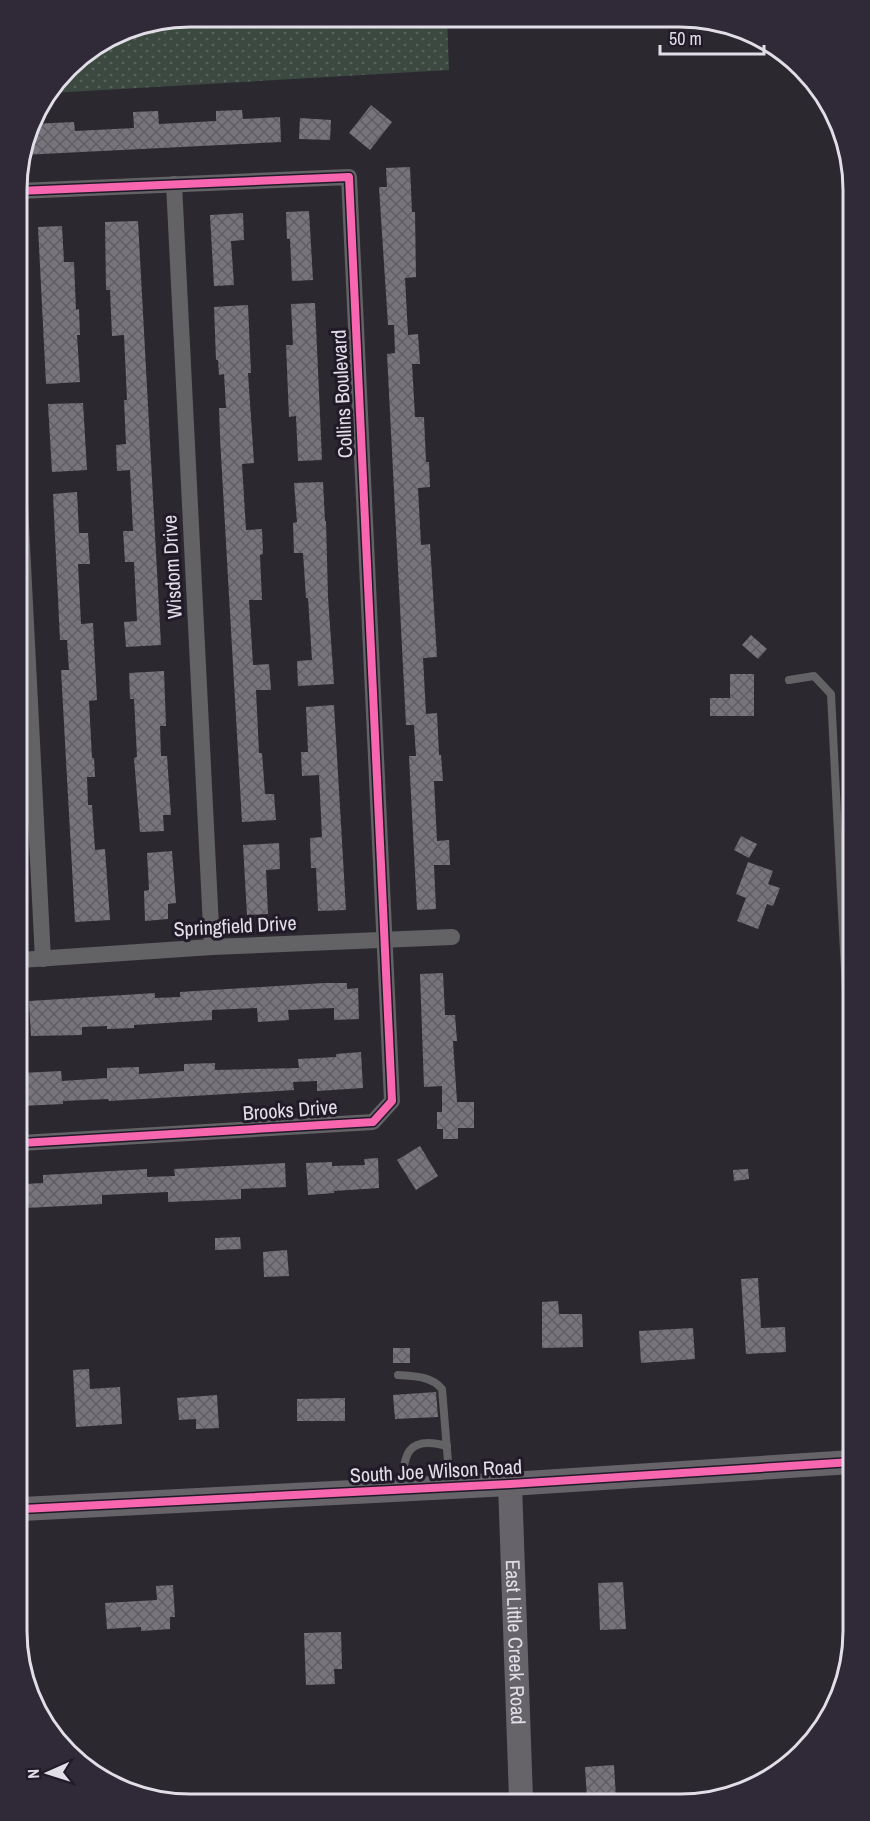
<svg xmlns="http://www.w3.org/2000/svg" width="870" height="1821" font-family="'Archivo Narrow',sans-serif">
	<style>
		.grass { fill: url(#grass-dots) }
		.building { fill: url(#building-cross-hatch) }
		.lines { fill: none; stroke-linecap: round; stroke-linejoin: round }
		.lane { stroke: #636265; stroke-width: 8 }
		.street { stroke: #636265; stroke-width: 16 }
		.secondary { stroke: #666468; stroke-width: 24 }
		.cycleway-casing { stroke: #211a29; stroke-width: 11 }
		.cycleway { stroke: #f766af; stroke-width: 8 }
		.labels { text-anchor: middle; stroke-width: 6; stroke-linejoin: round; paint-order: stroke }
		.street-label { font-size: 20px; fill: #e2dee8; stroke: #211a29 }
		.rim { fill: none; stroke: #e2dee8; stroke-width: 3 }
	</style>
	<defs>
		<pattern id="grass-dots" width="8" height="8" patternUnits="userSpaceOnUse" patternTransform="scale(1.5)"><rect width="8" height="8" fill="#3b4940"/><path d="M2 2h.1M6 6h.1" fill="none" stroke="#57635c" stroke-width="1.8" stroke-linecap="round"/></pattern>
		<pattern id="building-cross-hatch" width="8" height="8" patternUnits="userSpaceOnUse" patternTransform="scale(1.5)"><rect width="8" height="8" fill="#77747c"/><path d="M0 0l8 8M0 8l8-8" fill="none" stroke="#605e64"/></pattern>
	</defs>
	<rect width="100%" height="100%" fill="#2b2830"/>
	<polygon class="grass" points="190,17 447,18 449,70 50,93 75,60 124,30"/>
	<g class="building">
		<polygon points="371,105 392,122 370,150 349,133"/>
		<polygon points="242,110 243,119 280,117 281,142 22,155 31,124 74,122 75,131 134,128 133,112 158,111 159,124 216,121 216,111"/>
		<polygon points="300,118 331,120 330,140 299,139"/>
		<polygon points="410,167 412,212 415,212 416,277 405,278 408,335 418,334 420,364 412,364 415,417 424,417 426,462 429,462 430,487 418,488 421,545 430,544 437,657 423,658 426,714 437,713 439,755 441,755 443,781 434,781 437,841 449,840 450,865 434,865 436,909 417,910 409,756 416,756 414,725 406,725 387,354 395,353 394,325 388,325 379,187 387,187 386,168"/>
		<polygon points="309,211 313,280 292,281 290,239 287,239 286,212"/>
		<polygon points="243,213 244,240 231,241 234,285 214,286 210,215"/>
		<polygon points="138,221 161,645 126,647 124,622 137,621 134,562 125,562 123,531 133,531 130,470 117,471 116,445 126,444 124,400 127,400 124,335 112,336 110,290 106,290 105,222"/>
		<polygon points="62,226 64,262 74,262 76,310 79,309 80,335 77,335 80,382 46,384 38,227"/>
		<polygon points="315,303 322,460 298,461 296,416 289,417 286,345 293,345 291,304"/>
		<polygon points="248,305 251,373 248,373 254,463 242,464 246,530 262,529 263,554 260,555 262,600 249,600 253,665 269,664 271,690 256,690 259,753 262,753 265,794 274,794 276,820 242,822 220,438 219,408 226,408 224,374 219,375 218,360 216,360 214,307"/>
		<polygon points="83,403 87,470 52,472 48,404"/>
		<polygon points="323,482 325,521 326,521 328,597 334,684 298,686 297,661 312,660 308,598 306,598 303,553 294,553 293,523 297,522 294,483"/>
		<polygon points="77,492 79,533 88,533 90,564 78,564 81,624 93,623 97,700 89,701 92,758 94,758 95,777 87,777 88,805 92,805 95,850 105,849 110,920 75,922 61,670 69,670 67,640 60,640 53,494"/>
		<polygon points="751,635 767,649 758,659 742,645"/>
		<polygon points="164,671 166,726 160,726 161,756 167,756 171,815 163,815 164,831 140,832 134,758 137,757 134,699 130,699 129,673"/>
		<polygon points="730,674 754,674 754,716 710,716 710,698 730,698"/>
		<polygon points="334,705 346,910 318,911 316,868 311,868 310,838 322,837 319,775 302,776 301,752 308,752 306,707"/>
		<polygon points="741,836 757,844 749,858 734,850"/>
		<polygon points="279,843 280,869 266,870 268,914 247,915 243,845"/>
		<polygon points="172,851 176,903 168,904 168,919 145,921 144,891 149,890 147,853"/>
		<polygon points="748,862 773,871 768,884 780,888 773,906 767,904 758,929 737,921 746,898 736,894"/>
		<polygon points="443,973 445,1015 455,1015 457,1041 453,1041 457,1102 474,1102 474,1128 458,1128 458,1139 443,1139 443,1129 437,1129 437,1112 442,1112 442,1086 424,1087 420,974"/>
		<polygon points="324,983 347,983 347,989 358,988 359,1019 334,1020 334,1008 288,1010 289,1020 258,1022 257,1008 212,1010 212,1020 134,1025 134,1028 107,1029 107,1026 82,1027 82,1035 31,1036 29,1001 155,993 155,998 180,997 180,992"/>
		<polygon points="361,1052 363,1088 317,1091 317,1081 293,1082 294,1090 109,1101 108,1099 63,1101 63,1104 21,1106 21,1073 61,1071 62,1081 107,1078 107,1068 139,1067 139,1074 184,1071 184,1064 215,1063 215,1070 299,1068 298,1059 336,1057 336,1054"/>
		<polygon points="420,1146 438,1176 416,1190 397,1160"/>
		<polygon points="378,1158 379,1188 334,1191 334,1193 308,1195 306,1163 332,1162 332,1166 365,1165 364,1159"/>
		<polygon points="285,1163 286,1187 241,1189 241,1199 168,1202 168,1192 102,1195 102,1204 26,1208 25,1184 43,1183 43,1175 147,1169 147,1177 175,1176 174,1169"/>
		<polygon points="748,1169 749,1179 734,1181 733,1170"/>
		<polygon points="240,1237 241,1249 215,1250 215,1238"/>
		<polygon points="287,1250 289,1276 264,1277 263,1252"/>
		<polygon points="758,1278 761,1328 785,1327 786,1352 746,1354 741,1279"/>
		<polygon points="558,1301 559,1314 582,1314 583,1347 542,1348 542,1302"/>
		<polygon points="693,1328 695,1359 641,1363 639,1331"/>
		<rect x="393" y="1348" width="17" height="15"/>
		<polygon points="89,1369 90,1389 120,1387 122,1424 76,1427 73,1370"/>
		<polygon points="436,1392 438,1417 395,1419 393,1395"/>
		<polygon points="217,1395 219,1428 196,1429 196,1419 179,1420 177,1398"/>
		<polygon points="345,1398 345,1421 297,1421 297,1399"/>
		<polygon points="623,1582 626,1629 600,1630 598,1583"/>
		<polygon points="173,1585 175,1617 170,1617 170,1629 141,1631 141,1627 107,1629 105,1603 157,1600 156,1586"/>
		<polygon points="341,1632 342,1669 334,1669 335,1684 306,1685 304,1633"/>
		<polygon points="614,1765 616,1799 587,1799 585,1767"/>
	</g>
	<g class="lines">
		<g class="lane">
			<polyline points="789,680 814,676 831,694 851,1090"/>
			<path d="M398,1375c16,1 33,1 44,14l8,97"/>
			<path d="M403,1489c-1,-35 5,-54 44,-43"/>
		</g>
		<g class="street">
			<polyline points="174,184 212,947"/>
			<polyline points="18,191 349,177 392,1101 373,1122 21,1143"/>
			<polyline points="19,486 43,959"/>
			<polyline points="20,960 212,947 452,937"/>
		</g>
		<g class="secondary">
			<path id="s1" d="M510,1484l11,315"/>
			<polyline points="22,1509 510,1484 852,1462"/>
		</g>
		<defs>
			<g id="cycleway">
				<polyline points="18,191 349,177 392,1101 373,1122 21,1143"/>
				<polyline points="22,1509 510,1484 852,1462"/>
			</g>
		</defs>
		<use href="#cycleway" class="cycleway-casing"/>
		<use href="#cycleway" class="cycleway"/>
	</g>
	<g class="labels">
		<g class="street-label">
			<text transform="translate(342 394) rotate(-93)" y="7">Collins Boulevard</text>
			<text transform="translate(172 567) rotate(-93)" y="7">Wisdom Drive</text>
			<text transform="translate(235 926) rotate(-3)" y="7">Springfield Drive</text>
			<text transform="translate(290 1110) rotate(-4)" y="7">Brooks Drive</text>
			<text transform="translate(436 1471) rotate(-3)" y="7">South Joe Wilson Road</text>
			<text dy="7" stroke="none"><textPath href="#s1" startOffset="158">East Little Creek Road</textPath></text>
		</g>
	</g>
	<path d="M0 0H870V1821H0ZM190 27H680A163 163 0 0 1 843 190V1631A163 163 0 0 1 680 1794H190A163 163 0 0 1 27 1631V190A163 163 0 0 1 190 27Z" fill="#302a38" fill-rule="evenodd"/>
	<path class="rim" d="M190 27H680A163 163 0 0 1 843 190V1631A163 163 0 0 1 680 1794H190A163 163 0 0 1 27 1631V190A163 163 0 0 1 190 27Z"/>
	<g transform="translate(48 1773) rotate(267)" stroke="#211a29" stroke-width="4.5" paint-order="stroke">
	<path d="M0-4.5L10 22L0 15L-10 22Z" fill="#e2dee8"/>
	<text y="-9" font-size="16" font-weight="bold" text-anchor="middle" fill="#e2dee8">N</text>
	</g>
	<path d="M660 45v9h104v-9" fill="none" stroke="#e2dee8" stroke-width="3"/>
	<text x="669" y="45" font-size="18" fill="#e2dee8" stroke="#211a29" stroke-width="4.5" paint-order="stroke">50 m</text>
</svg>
